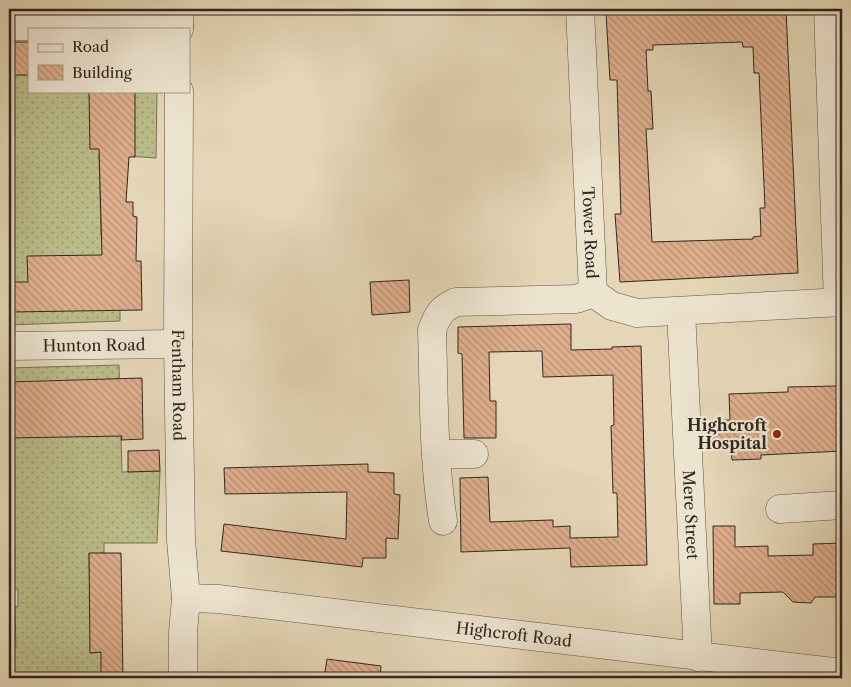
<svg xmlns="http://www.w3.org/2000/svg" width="851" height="687" font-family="'Libre Caslon Text',serif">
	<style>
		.grass { fill: url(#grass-dots); stroke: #767254 }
		.building { fill: url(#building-back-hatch); stroke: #31271f; fill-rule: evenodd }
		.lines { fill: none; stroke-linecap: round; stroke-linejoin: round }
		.minor-casing { stroke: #5e5345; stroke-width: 29 }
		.tertiary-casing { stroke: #5e5345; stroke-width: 29 }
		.minor { stroke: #ede4d0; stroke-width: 28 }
		.tertiary { stroke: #ede4d0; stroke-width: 28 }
		.poi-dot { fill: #8f2418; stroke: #ede4d0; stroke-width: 2 }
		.labels { text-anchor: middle; stroke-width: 4.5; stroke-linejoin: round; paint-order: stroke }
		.street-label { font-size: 16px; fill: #31271f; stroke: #ede4d0 }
		.poi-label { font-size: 16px; font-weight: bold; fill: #31271f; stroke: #ede4d0; text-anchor: end }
	</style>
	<defs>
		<pattern id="grass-dots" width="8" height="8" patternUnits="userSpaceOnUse" patternTransform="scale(1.25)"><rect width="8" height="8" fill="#babc89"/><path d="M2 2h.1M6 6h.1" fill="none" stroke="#98996f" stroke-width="1.8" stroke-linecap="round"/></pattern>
		<pattern id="building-back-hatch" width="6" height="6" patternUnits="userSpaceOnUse" patternTransform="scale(1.25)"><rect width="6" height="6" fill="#dfae8d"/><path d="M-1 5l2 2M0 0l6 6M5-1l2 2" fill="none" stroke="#b58e73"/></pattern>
	</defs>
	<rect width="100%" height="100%" fill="#e4d6b6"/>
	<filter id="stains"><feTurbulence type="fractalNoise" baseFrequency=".004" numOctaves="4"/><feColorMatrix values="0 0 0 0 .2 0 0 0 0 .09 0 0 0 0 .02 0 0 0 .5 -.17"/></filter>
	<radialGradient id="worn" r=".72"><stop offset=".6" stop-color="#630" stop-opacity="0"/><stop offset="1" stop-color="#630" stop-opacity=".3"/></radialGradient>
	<g class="grass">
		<polygon points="9,75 29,75 29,91 157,91 156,158 99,154 101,236 120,254 120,321 9,325"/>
		<polygon points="119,365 122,472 160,471 157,543 104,543 104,553 89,554 91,653 103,652 101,678 19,678 11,665 9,666 9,653 13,653 13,648 16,647 15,607 18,606 18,590 14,589 15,550 9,549 9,368"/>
	</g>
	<g class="building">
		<path d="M704,9h82l12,264 -178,9 -5,-68h6l-4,-134h-7l-4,-67zM742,42l1,5h10l1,26h5l6,135h-5l1,28 -8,1v2l-101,3 -6,-113h7l-2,-38h-3l-2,-41h7v-5z"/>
		<rect x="9" y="42" width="20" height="33"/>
		<polygon points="89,91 135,91 135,157 129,157 126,202 133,202 133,216 137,217 136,261 141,261 142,310 9,312 9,282 28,282 27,256 102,255 99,149 90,149"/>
		<polygon points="409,280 410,312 372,315 370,282"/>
		<polygon points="571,324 571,350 612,349 612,347 641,346 647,565 571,567 570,548 461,552 460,478 488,477 490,522 553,520 553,527 570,526 570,538 618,537 617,493 613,493 611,426 614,425 613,375 543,377 542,351 489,352 490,401 496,401 496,438 464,438 462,354 458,353 458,327"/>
		<polygon points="142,378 143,439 121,440 122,436 9,438 9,382"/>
		<polygon points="839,386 839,392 842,392 842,451 761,455 761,459 732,460 731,447 713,448 712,421 730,420 729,394 788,392 788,387"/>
		<polygon points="159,450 160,471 128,472 128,451"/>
		<polygon points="368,464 368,472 394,473 394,494 400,495 398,539 386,538 386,558 363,558 362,567 221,551 224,524 346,539 347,492 225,494 224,468"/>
		<polygon points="713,526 735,526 735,547 768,546 768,556 813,555 813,544 842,543 842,597 815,597 811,603 793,602 783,592 740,593 740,604 714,604"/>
		<polygon points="89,553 121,553 123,678 101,678 101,652 90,653"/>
		<polygon points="327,659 381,666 380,678 324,678"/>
	</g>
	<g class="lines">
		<defs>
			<g id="minor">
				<path id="s1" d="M580,9l13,284 19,13 25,7 205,-11"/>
				<polyline points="828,9 838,303"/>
				<polyline points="9,26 179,27"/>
				<path id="s2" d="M681,311l17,346"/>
				<path id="s3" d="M9,346l169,-2"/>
				<polyline points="436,454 474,454"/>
				<polyline points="780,509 842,505"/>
				<path d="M443,521c-10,-63 -9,-127 -11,-191 6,-16 9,-21 24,-28l120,-3 17,-6"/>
				<path id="s4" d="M186,598l32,1 624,74"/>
			</g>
			<g id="tertiary">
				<polyline points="179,9 179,29"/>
				<path id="s5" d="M179,91l-1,253 3,196 5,58 -3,34v46"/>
			</g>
		</defs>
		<use href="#minor" class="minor-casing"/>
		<use href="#tertiary" class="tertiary-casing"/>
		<use href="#minor" class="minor"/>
		<use href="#tertiary" class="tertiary"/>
	</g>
	<circle class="poi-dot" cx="777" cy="434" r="5"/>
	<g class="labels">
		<g class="street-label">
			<text dy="6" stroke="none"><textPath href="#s1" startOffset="224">Tower Road</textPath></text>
			<text dy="6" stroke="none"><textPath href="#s3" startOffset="85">Hunton Road</textPath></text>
			<text dy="6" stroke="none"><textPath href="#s5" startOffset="294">Fentham Road</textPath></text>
			<text dy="6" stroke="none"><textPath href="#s2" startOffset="204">Mere Street</textPath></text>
			<text dy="6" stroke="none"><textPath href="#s4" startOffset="330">Highcroft Road</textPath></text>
		</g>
		<g class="poi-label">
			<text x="767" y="431">Highcroft<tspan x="767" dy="18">Hospital</tspan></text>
		</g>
	</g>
	<rect width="851" height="687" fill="none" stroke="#e4d6b6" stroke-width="30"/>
	<rect x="10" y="10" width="831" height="667" fill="none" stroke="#31271f" stroke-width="2.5"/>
	<rect x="15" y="15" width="821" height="657" fill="none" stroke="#31271f"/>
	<rect x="28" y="28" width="162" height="65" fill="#ede4d0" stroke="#a29889"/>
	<rect x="38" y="44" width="25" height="8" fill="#ede4d0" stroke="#a29889"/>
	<text x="72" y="52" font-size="15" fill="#31271f">Road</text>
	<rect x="38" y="65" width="25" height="15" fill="url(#building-back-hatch)" stroke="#a29889"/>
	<text x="72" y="78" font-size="15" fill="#31271f">Building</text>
	<rect width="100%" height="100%" filter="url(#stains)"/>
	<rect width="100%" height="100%" fill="url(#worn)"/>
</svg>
